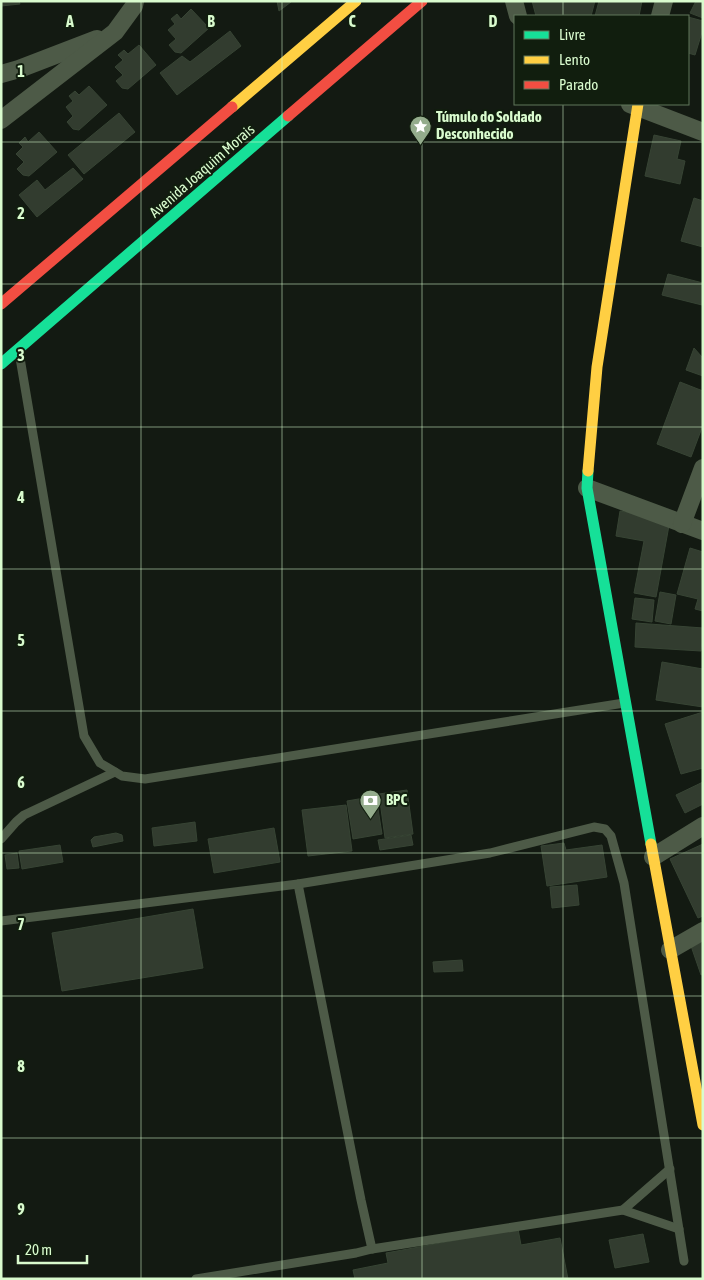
<svg xmlns="http://www.w3.org/2000/svg" width="704" height="1280" font-family="'Asap Condensed',sans-serif">
	<style>
		.building { fill: #323c2f; stroke: #374434 }
		.lines { fill: none; stroke-linecap: round; stroke-linejoin: round }
		.lane { stroke: #4d5a47; stroke-width: 9 }
		.street { stroke: #4d5a47; stroke-width: 18 }
		.fast { stroke: #16e098; stroke-width: 11 }
		.slow { stroke: #ffcf43; stroke-width: 11 }
		.jam { stroke: #f24e42; stroke-width: 11 }
		.grid { fill: none; stroke: #d9fbce; stroke-width: 1; stroke-opacity: 0.55 }
		.labels { text-anchor: middle; stroke-width: 4; stroke-linejoin: round; paint-order: stroke }
		.poi-label { font-size: 15px; font-weight: bold; fill: #d9fbce; stroke: #111e0e; text-anchor: start }
		.street-label { font-size: 15px; fill: #d9fbce; stroke: #111e0e }
		.grid-label { font-size: 16px; text-anchor: middle; font-weight: bold; fill: #d9fbce; stroke: #111e0e; stroke-width: 4; stroke-linejoin: round; paint-order: stroke }
	</style>
	<rect width="100%" height="100%" fill="#131a12"/>
	<g class="building">
		<polygon points="1,1 19,1 20,4 1,6"/>
		<polygon points="277,1 291,1 291,2 279,11"/>
		<polygon points="532,1 595,1 591,16 536,16"/>
		<polygon points="599,1 642,1 639,16 595,16"/>
		<polygon points="696,1 703,1 703,18 690,13"/>
		<polygon points="191,9 209,28 181,53 175,52 169,45 176,39 168,30 175,24 171,19 177,14 181,19"/>
		<polygon points="688,17 703,21 703,29 695,55 688,53"/>
		<polygon points="230,31 241,46 177,95 160,73 182,56 190,62"/>
		<polygon points="139,45 156,65 128,89 122,88 116,81 123,75 115,67 123,60 118,55 124,50 128,54"/>
		<polygon points="89,86 107,105 79,130 73,129 67,122 73,116 66,107 73,101 69,96 75,91 79,95"/>
		<polygon points="119,113 135,132 84,174 68,155"/>
		<polygon points="39,132 57,152 29,176 23,175 17,169 24,162 16,154 23,147 19,143 25,137 28,142"/>
		<polygon points="654,135 681,141 677,159 685,161 680,184 645,176"/>
		<polygon points="73,168 83,179 37,217 19,195 37,180 45,190"/>
		<polygon points="694,198 703,201 703,247 681,241"/>
		<polygon points="668,274 703,283 702,305 662,295"/>
		<polygon points="694,348 702,357 703,356 703,376 686,370"/>
		<polygon points="680,382 703,391 703,425 691,457 657,444"/>
		<polygon points="620,511 670,520 656,597 634,593 644,541 616,536"/>
		<polygon points="690,548 703,552 703,611 695,609 698,599 677,594"/>
		<polygon points="660,592 676,595 671,624 655,621"/>
		<polygon points="635,598 654,600 652,622 632,619"/>
		<polygon points="636,623 703,628 701,651 635,647"/>
		<polygon points="662,662 703,669 703,707 656,700"/>
		<polygon points="703,712 703,768 681,774 665,724"/>
		<polygon points="703,782 703,804 685,813 676,795"/>
		<polygon points="407,790 413,834 385,838 379,794"/>
		<polygon points="376,796 382,834 353,839 347,801"/>
		<polygon points="346,805 352,851 308,856 302,810"/>
		<polygon points="195,822 197,841 154,846 152,828"/>
		<polygon points="274,828 280,862 214,873 208,839"/>
		<polygon points="116,833 122,835 123,841 93,847 91,840 94,837"/>
		<polygon points="411,835 413,845 380,850 378,840"/>
		<polygon points="564,843 566,850 602,845 607,877 547,886 541,846"/>
		<polygon points="703,844 703,916 698,918 670,859"/>
		<polygon points="60,845 63,862 22,869 19,851"/>
		<polygon points="17,853 19,868 7,869 5,855"/>
		<polygon points="577,885 579,905 552,908 550,887"/>
		<polygon points="193,909 203,968 62,991 52,933"/>
		<polygon points="703,939 703,974 701,975 690,943"/>
		<polygon points="462,960 463,971 434,972 433,962"/>
		<polygon points="518,1229 521,1245 560,1238 568,1279 355,1279 353,1270 388,1263 386,1253"/>
		<polygon points="643,1234 649,1262 615,1268 609,1240"/>
	</g>
	<g class="lines">
		<g class="lane">
			<polyline points="19,352 84,736 100,763 122,776 145,779 624,703"/>
			<polyline points="1,839 16,822 24,815 115,772"/>
			<polyline points="298,884 361,1200 372,1249"/>
			<polyline points="1,921 298,884 490,853 594,827 605,829 611,836 624,883 684,1261"/>
			<polyline points="623,1210 670,1169"/>
			<polyline points="196,1279 356,1253 372,1249 623,1210 679,1229"/>
		</g>
		<g class="street">
			<polyline points="514,1 518,16"/>
			<polyline points="660,16 664,1"/>
			<polyline points="1,74 19,69 97,39"/>
			<polyline points="630,104 703,132"/>
			<polyline points="1,120 115,32 134,6 135,1"/>
			<polyline points="587,488 703,531"/>
			<polyline points="682,524 703,468"/>
			<polyline points="653,857 703,826"/>
			<polyline points="670,950 703,931"/>
		</g>
		<g class="fast">
			<polyline points="1,364 288,116"/>
			<polyline points="588,471 587,488 651,844"/>
		</g>
		<g class="slow">
			<polyline points="232,107 356,1"/>
			<polyline points="588,471 597,367 638,104"/>
			<polyline points="651,844 703,1125"/>
		</g>
		<g class="jam">
			<polyline points="288,116 422,1"/>
			<polyline points="1,304 232,107"/>
		</g>
	</g>
	<path class="grid" d="M141,1v1278M282,1v1278M422,1v1278M563,1v15M563,104v1175M1,142h702M1,284h702M1,427h702M1,569h702M1,711h702M1,853h702M1,996h702M1,1138h702"/>
	<defs>
		<symbol id="sight-pin" viewBox="-11 -11 22 30"><path d="M0 17L-7.5 6A9.5 9.5 0 1 1 7.5 6Z" fill="#94ac8c" stroke="#111e0e"/><path d="M0-6L1.8-2.2L6-1.7L2.9 1.2L3.7 5.4L0 3.3L-3.7 5.4L-2.9 1.2L-6-1.7L-1.8-2.2Z" fill="#fff"/></symbol>
		<symbol id="bank-pin" viewBox="-11 -11 22 30"><path d="M0 17L-7.5 6A9.5 9.5 0 1 1 7.5 6Z" fill="#94ac8c" stroke="#111e0e"/><path d="M-6-4H6V4H-6ZM0-2.3a2.3 2.3 0 1 0 0 4.6a2.3 2.3 0 1 0 0-4.6Z" fill="#fff"/></symbol>
	</defs>
	<g fill-rule="evenodd">
		<use href="#sight-pin" x="408" y="114" width="25" height="34"/>
		<use href="#bank-pin" x="358" y="788" width="25" height="34"/>
	</g>
	<g class="labels">
		<g class="poi-label">
			<text x="436" y="122">Túmulo do Soldado<tspan x="436" dy="17">Desconhecido</tspan></text>
			<text x="386" y="805">BPC</text>
		</g>
		<g class="street-label">
			<text transform="translate(202 171) rotate(-41)" y="5">Avenida Joaquim Morais</text>
		</g>
	</g>
	<g class="grid-label">
		<text x="70" y="27">A</text>
		<text x="211" y="27">B</text>
		<text x="352" y="27">C</text>
		<text x="493" y="27">D</text>
		<text x="21" y="77">1</text>
		<text x="21" y="219">2</text>
		<text x="21" y="361">3</text>
		<text x="21" y="503">4</text>
		<text x="21" y="646">5</text>
		<text x="21" y="788">6</text>
		<text x="21" y="930">7</text>
		<text x="21" y="1072">8</text>
		<text x="21" y="1215">9</text>
	</g>
	<rect width="704" height="1280" fill="none" stroke="#d9fbce" stroke-width="5"/>
	<rect x="514" y="15" width="175" height="90" fill="#111e0e" stroke="#61765b"/>
	<rect x="524" y="31" width="25" height="8" fill="#16e098" stroke="#61765b"/>
	<text x="559" y="40" font-size="15" fill="#d9fbce">Livre</text>
	<rect x="524" y="56" width="25" height="8" fill="#ffcf43" stroke="#61765b"/>
	<text x="559" y="65" font-size="15" fill="#d9fbce">Lento</text>
	<rect x="524" y="81" width="25" height="8" fill="#f24e42" stroke="#61765b"/>
	<text x="559" y="90" font-size="15" fill="#d9fbce">Parado</text>
	<path d="M18 1255v8h69v-8" fill="none" stroke="#d9fbce" stroke-width="2.5"/>
	<text x="25" y="1255" font-size="15" fill="#d9fbce" stroke="#111e0e" stroke-width="4" paint-order="stroke">20 m</text>
</svg>
